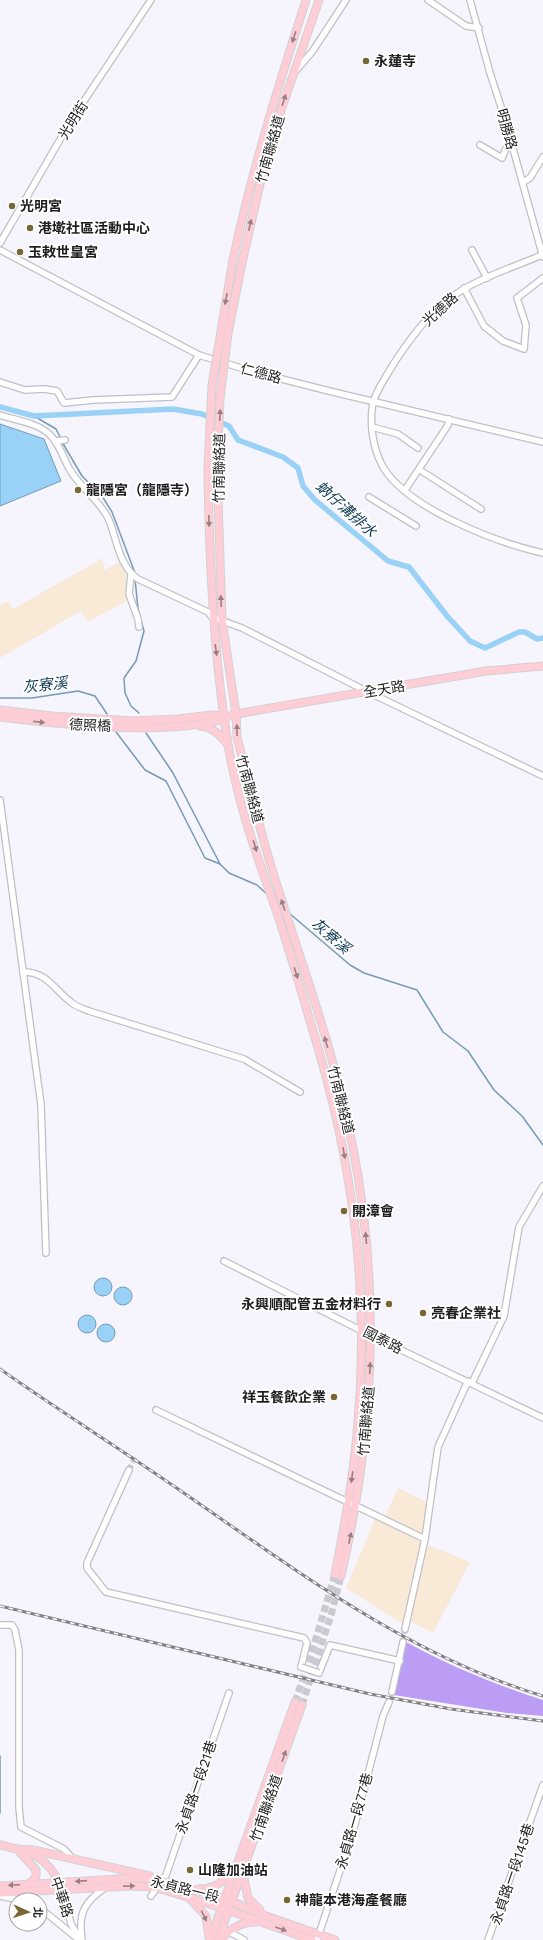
<svg xmlns="http://www.w3.org/2000/svg" width="543" height="1940" font-family="'Work Sans','Noto Sans TC',sans-serif">
	<style>
		.industrial { fill: #f9e9d7 }
		.forest { fill: #bb9df6 }
		.water { fill: #9ad1f6; stroke: #759bb6 }
		.lines { fill: none; stroke-linecap: round; stroke-linejoin: round }
		.stream { stroke: #759bb6; stroke-width: 1.5 }
		.canal { stroke: #9ad1f6; stroke-width: 5.5 }
		.minor-tunnel { stroke: #cbc9d0; stroke-width: 5.5; stroke-dasharray: 5.5 3; stroke-linecap: butt }
		.major-tunnel { stroke: #cbc9d0; stroke-width: 7; stroke-dasharray: 7 3.5; stroke-linecap: butt }
		.minor-casing { stroke: #c1bfc6; stroke-width: 8 }
		.major-casing { stroke: #d2d2d2; stroke-width: 9 }
		.minor { stroke: #fff; stroke-width: 5.5 }
		.major { stroke: #fecdd6; stroke-width: 7 }
		.rail-casing { stroke: #828186; stroke-width: 3 }
		.rail { stroke: #fff; stroke-width: 1.5; stroke-dasharray: 4.5; stroke-linecap: butt }
		.minor-bridge-casing { stroke: #c1bfc6; stroke-width: 8; stroke-linecap: butt }
		.major-bridge-casing { stroke: #d2d2d2; stroke-width: 9; stroke-linecap: butt }
		.minor-bridge { stroke: #fff; stroke-width: 5.5 }
		.major-bridge { stroke: #fecdd6; stroke-width: 7 }
		.oneway { fill: #997e84 }
		.poi-dot { fill: #796635; stroke: #fff; stroke-width: 1.5 }
		.labels { text-anchor: middle; stroke-width: 4; stroke-linejoin: round; paint-order: stroke }
		.poi-label { font-size: 14px; font-weight: bold; fill: #1e1e20; stroke: #fff; text-anchor: start }
		.street-label { font-size: 14px; fill: #1e1e20; stroke: #fff }
		.water-label { font-size: 15px; font-style: italic; fill: #0e3a52; stroke: #fff }
	</style>
	<rect width="100%" height="100%" fill="#f6f4fc"/>
	<g class="industrial">
		<polygon points="103,558 104,570 120,562 126,574 126,594 128,600 88,622 81,611 0,658 0,605 9,601 13,609"/>
		<polygon points="398,1488 428,1503 423,1535 428,1545 470,1562 433,1633 410,1621 408,1626 403,1624 346,1588 376,1517 383,1521"/>
	</g>
	<path class="forest" d="M406,1642c44,24 90,43 137,58v16l-36,-3 -113,-18z"/>
	<g class="water">
		<polygon points="0,424 44,439 61,481 0,506"/>
		<circle cx="103" cy="1287" r="9"/>
		<circle cx="123" cy="1296" r="9"/>
		<circle cx="87" cy="1324" r="9"/>
		<circle cx="106" cy="1333" r="9"/>
	</g>
	<g class="lines">
		<g class="stream">
			<polyline points="34,416 56,429 61,439"/>
			<polyline points="62,442 82,476 102,496 112,512 135,573"/>
			<polyline points="135,579 138,609 144,631 136,661 124,678 125,693 131,706 139,713"/>
			<polyline points="0,698 32,698 78,691 95,696 107,714"/>
			<polyline points="116,732 145,770 166,781 205,858 220,864 229,873 257,885 268,895"/>
			<polyline points="146,733 173,773 220,864"/>
			<polyline points="289,913 350,965 364,973 417,990 443,1032 468,1051 494,1090 522,1116 543,1145"/>
			<polyline points="0,1756 0,1813"/>
		</g>
		<polyline class="canal" points="0,407 34,416 173,409 202,414 229,426 238,440 283,457 298,468 303,486 315,500 388,561 409,567 447,616 470,641 485,648 519,632 525,632 537,639 543,638"/>
		<g class="minor-tunnel">
			<polyline points="129,1470 136,1455"/>
			<polyline points="403,1642 405,1629"/>
		</g>
		<g class="major-tunnel">
			<polyline points="295,1702 312,1652 335,1574"/>
			<polyline points="302,1705 331,1615 341,1576"/>
		</g>
		<defs>
			<g id="minor">
				<polyline points="428,0 466,26 479,28"/>
				<polyline points="470,0 490,73 504,116 543,257"/>
				<polyline points="294,73 312,52 346,0"/>
				<polyline points="480,145 502,158 510,139"/>
				<polyline points="523,182 530,178 543,157"/>
				<polyline points="0,243 72,119 151,0"/>
				<polyline points="0,250 199,355 254,372 329,391 543,442"/>
				<polyline points="472,250 487,278"/>
				<path d="M542,255c-26,11 -54,20 -78,34 -29,16 -50,44 -68,71 -7,12 -20,30 -23,43 -4,21 0,46 10,64 25,42 115,76 160,86"/>
				<polyline points="464,288 484,326 503,341 524,349 526,325 517,298 543,278"/>
				<polyline points="0,382 25,390 44,389 57,391 64,403 93,400 172,397 199,355"/>
				<path d="M0,415c16,5 36,8 48,18 11,9 15,25 22,37 11,19 30,30 39,50 8,20 10,46 29,59l70,33 4,5 30,11 126,64 175,84"/>
				<polyline points="372,427 398,434 418,448"/>
				<polyline points="56,441 65,440"/>
				<polyline points="423,472 481,509"/>
				<polyline points="405,490 448,425 449,419"/>
				<polyline points="369,497 416,526"/>
				<polyline points="131,574 129,594 138,619 139,627"/>
				<polyline points="0,800 41,1105 46,1253"/>
				<path d="M23,972c25,0 31,18 49,31 5,4 12,6 17,8l155,48 56,33"/>
				<polyline points="224,1261 372,1336 543,1418"/>
				<polyline points="472,1383 504,1316 519,1227 543,1186"/>
				<polyline points="156,1410 425,1539"/>
				<polyline points="129,1470 87,1563 87,1568 106,1592 304,1638 307,1643 301,1667"/>
				<polyline points="0,1625 12,1625 15,1630 19,1650 19,1807 21,1827 64,1849 72,1858"/>
				<polyline points="405,1629 425,1539 438,1447 468,1381"/>
				<polyline points="319,1673 330,1645 400,1661"/>
				<polyline points="392,1692 403,1642"/>
				<polyline points="63,1891 71,1924 80,1939"/>
				<polyline points="0,1896 19,1900"/>
				<polyline points="151,1896 166,1875 229,1693"/>
				<polyline points="40,1908 78,1939"/>
				<polyline points="228,1931 244,1940"/>
				<path d="M82,1940c-4,-27 2,-38 24,-53"/>
				<polyline points="317,1940 354,1828 383,1716 389,1702"/>
				<polyline points="488,1940 543,1785"/>
			</g>
			<g id="major">
				<path d="M233,260c19,-90 45,-173 73,-260"/>
				<polyline points="242,263 269,145 319,0"/>
				<path d="M208,468c1,92 5,185 20,276 9,56 28,110 47,163 16,47 29,94 43,141 36,122 51,248 40,375 -4,51 -13,101 -23,151"/>
				<path d="M217,468l5,152 14,94 1,23c12,47 23,95 38,142 28,89 61,178 78,269 28,144 21,286 -12,428"/>
				<polyline points="0,710 52,716 133,721 178,719 212,715 225,716"/>
				<path d="M0,717c67,8 147,17 213,5 8,-2 15,-6 23,-8l250,-43 57,-5"/>
				<path d="M200,726c13,1 20,9 28,19"/>
				<path d="M0,1845c30,7 47,10 60,40"/>
				<polyline points="17,1849 33,1850 150,1876"/>
				<path d="M20,1852l16,18c1,8 -2,10 -8,14"/>
				<polyline points="243,1874 248,1898 260,1910"/>
				<polyline points="0,1886 136,1878 161,1880 226,1899 266,1916 335,1940"/>
				<path d="M199,1889c16,0 27,-8 34,-22"/>
				<polyline points="0,1893 129,1886 155,1887 222,1908 312,1940"/>
				<polyline points="191,1900 206,1916 209,1937"/>
				<polyline points="210,1940 295,1702"/>
				<polyline points="218,1940 302,1705"/>
				<path d="M221,1940c9,-12 20,-18 35,-18"/>
			</g>
		</defs>
		<use href="#minor" class="minor-casing"/>
		<use href="#major" class="major-casing"/>
		<use href="#minor" class="minor"/>
		<use href="#major" class="major"/>
		<defs>
			<g id="rail">
				<path d="M0,1369c58,41 119,79 178,120 115,79 229,166 365,207"/>
				<polyline points="0,1606 370,1694 451,1709 543,1721"/>
			</g>
		</defs>
		<use href="#rail" class="rail-casing"/>
		<use href="#rail" class="rail"/>
		<defs>
			<polyline id="minor-bridge" points="301,1667 319,1673"/>
			<g id="major-bridge">
				<polyline points="208,468 212,385 233,260"/>
				<polyline points="217,468 220,398 228,333 242,263"/>
			</g>
		</defs>
		<use href="#minor-bridge" class="minor-bridge-casing"/>
		<use href="#major-bridge" class="major-bridge-casing"/>
		<use href="#minor-bridge" class="minor-bridge"/>
		<use href="#major-bridge" class="major-bridge"/>
	</g>
	<defs><path id="oneway-solid" d="M-6-.8H1V-3.2L6.5 0L1 3.2V.8H-6Z"/></defs>
	<g class="oneway">
		<use href="#oneway-solid" transform="translate(294 37) rotate(108)"/>
		<use href="#oneway-solid" transform="translate(284 100) rotate(-72)"/>
		<use href="#oneway-solid" transform="translate(250 225) rotate(-78)"/>
		<use href="#oneway-solid" transform="translate(226 299) rotate(100)"/>
		<use href="#oneway-solid" transform="translate(220 415) rotate(-87)"/>
		<use href="#oneway-solid" transform="translate(209 521) rotate(89)"/>
		<use href="#oneway-solid" transform="translate(221 601) rotate(-92)"/>
		<use href="#oneway-solid" transform="translate(216 650) rotate(82)"/>
		<use href="#oneway-solid" transform="translate(39 722) rotate(7)"/>
		<use href="#oneway-solid" transform="translate(237 730) rotate(-91)"/>
		<use href="#oneway-solid" transform="translate(255 846) rotate(73)"/>
		<use href="#oneway-solid" transform="translate(283 905) rotate(-108)"/>
		<use href="#oneway-solid" transform="translate(296 973) rotate(73)"/>
		<use href="#oneway-solid" transform="translate(326 1042) rotate(-106)"/>
		<use href="#oneway-solid" transform="translate(344 1153) rotate(80)"/>
		<use href="#oneway-solid" transform="translate(366 1238) rotate(-95)"/>
		<use href="#oneway-solid" transform="translate(370 1368) rotate(-87)"/>
		<use href="#oneway-solid" transform="translate(352 1477) rotate(98)"/>
		<use href="#oneway-solid" transform="translate(350 1538) rotate(-78)"/>
		<use href="#oneway-solid" transform="translate(284 1756) rotate(-71)"/>
		<use href="#oneway-solid" transform="translate(81 1881) rotate(176)"/>
		<use href="#oneway-solid" transform="translate(14 1885) rotate(178)"/>
		<use href="#oneway-solid" transform="translate(129 1886) rotate(-2)"/>
		<use href="#oneway-solid" transform="translate(204 1916) rotate(64)"/>
		<use href="#oneway-solid" transform="translate(281 1929) rotate(20)"/>
	</g>
	<g class="poi-dot">
		<circle cx="366" cy="61" r="4"/>
		<circle cx="12" cy="206" r="4"/>
		<circle cx="30" cy="228" r="4"/>
		<circle cx="20" cy="252" r="4"/>
		<circle cx="78" cy="490" r="4"/>
		<circle cx="344" cy="1211" r="4"/>
		<circle cx="389" cy="1304" r="4"/>
		<circle cx="423" cy="1313" r="4"/>
		<circle cx="334" cy="1397" r="4"/>
		<circle cx="190" cy="1870" r="4"/>
		<circle cx="287" cy="1900" r="4"/>
	</g>
	<g class="labels">
		<g class="poi-label">
			<text x="374" y="66">永蓮寺</text>
			<text x="20" y="211">光明宮</text>
			<text x="38" y="233">港墘社區活動中心</text>
			<text x="28" y="257">玉敕世皇宮</text>
			<text x="86" y="495">龍隱宮（龍隱寺）</text>
			<text x="352" y="1216">開漳會</text>
			<text x="381" y="1309" text-anchor="end">永興順配管五金材料行</text>
			<text x="431" y="1318">亮春企業社</text>
			<text x="326" y="1402" text-anchor="end">祥玉餐飲企業</text>
			<text x="198" y="1875">山隆加油站</text>
			<text x="295" y="1905">神龍本港海產餐廳</text>
		</g>
		<g class="street-label">
			<text transform="translate(73 120) rotate(-58)" y="5">光明街</text>
			<text transform="translate(507 129) rotate(74)" y="5">明勝路</text>
			<text transform="translate(270 149) rotate(-74)" y="5">竹南聯絡道</text>
			<text transform="translate(440 309) rotate(-42)" y="5">光德路</text>
			<text transform="translate(261 373) rotate(15)" y="5">仁德路</text>
			<text transform="translate(219 468) rotate(-89)" y="5">竹南聯絡道</text>
			<text transform="translate(384 689) rotate(-10)" y="5">全天路</text>
			<text transform="translate(90 725) rotate(3)" y="5">德照橋</text>
			<text transform="translate(250 789) rotate(75)" y="5">竹南聯絡道</text>
			<text transform="translate(341 1100) rotate(76)" y="5">竹南聯絡道</text>
			<text transform="translate(383 1340) rotate(27)" y="5">國泰路</text>
			<text transform="translate(366 1421) rotate(-85)" y="5">竹南聯絡道</text>
			<text transform="translate(196 1787) rotate(-71)" y="5">永貞路一段21巷</text>
			<text transform="translate(266 1808) rotate(-71)" y="5">竹南聯絡道</text>
			<text transform="translate(354 1821) rotate(-74)" y="5">永貞路一段77巷</text>
			<text transform="translate(512 1874) rotate(-71)" y="5">永貞路一段145巷</text>
			<text transform="translate(185 1889) rotate(14)" y="5">永貞路一段</text>
			<text transform="translate(62 1897) rotate(71)" y="5">中華路</text>
		</g>
		<g class="water-label">
			<text transform="translate(346 509) rotate(42)" y="5">蚋仔溝排水</text>
			<text transform="translate(45 685) rotate(-6)" y="5">灰寮溪</text>
			<text transform="translate(331 936) rotate(40)" y="5">灰寮溪</text>
		</g>
	</g>
	<g transform="translate(28 1912) rotate(93)"><circle r="19" fill="#ffffff" stroke="#a5a5a6"/>
	<path d="M0-3L7 15L0 10L-7 15Z" fill="#796635"/>
	<text y="-6" font-size="11" font-weight="bold" text-anchor="middle" fill="#1e1e20">北</text>
	</g>
</svg>
